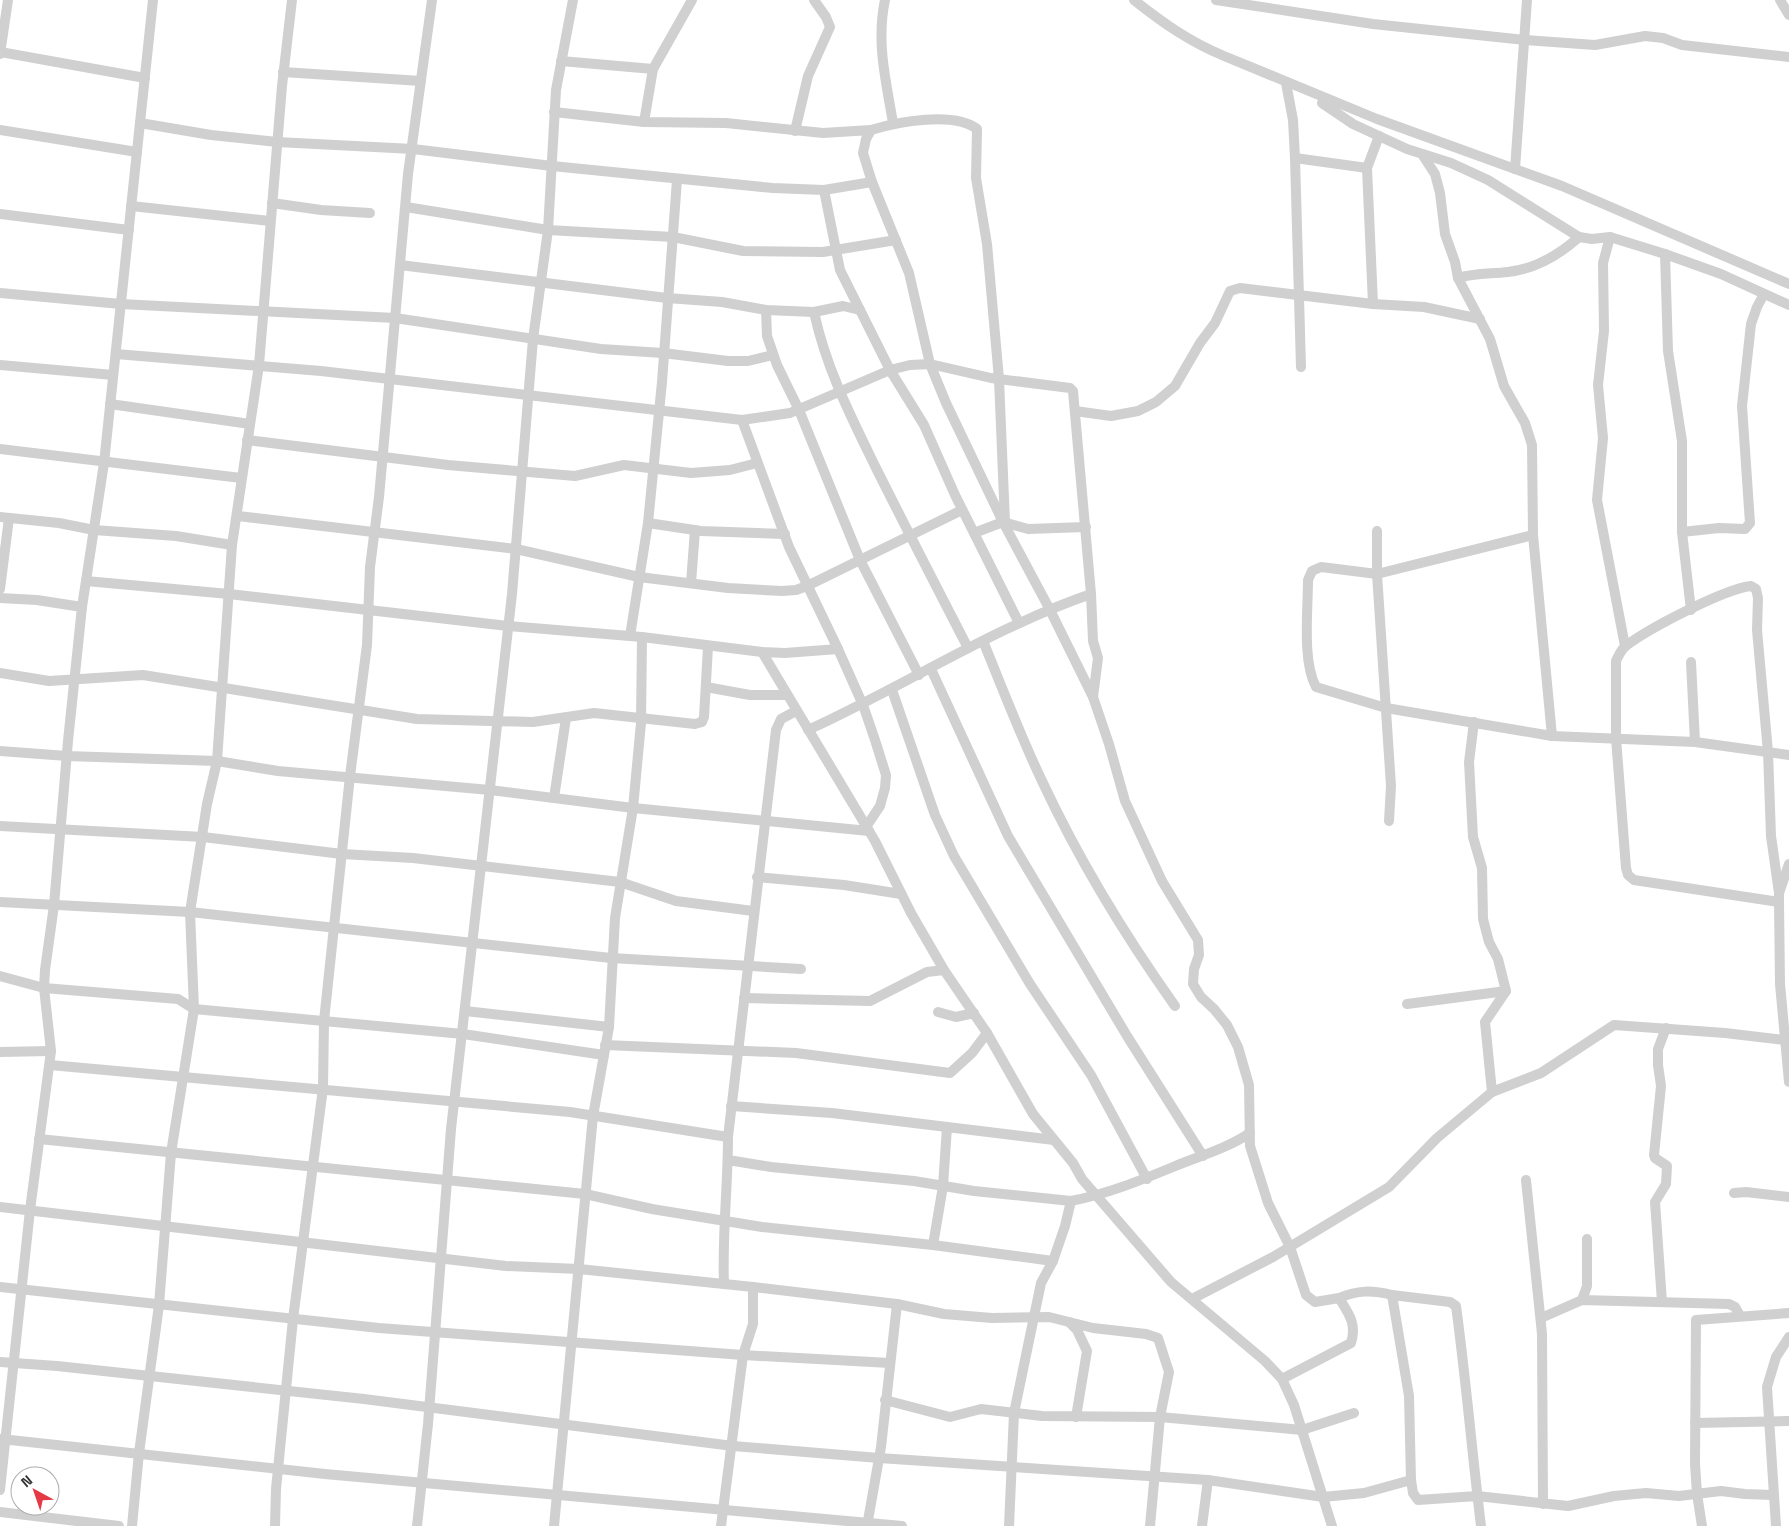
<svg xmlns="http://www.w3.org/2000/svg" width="1789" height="1526" font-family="'Space Grotesk',sans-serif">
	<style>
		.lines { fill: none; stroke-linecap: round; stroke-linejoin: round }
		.street { stroke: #d0d0d0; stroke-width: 10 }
	</style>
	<rect width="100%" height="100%" fill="#fff"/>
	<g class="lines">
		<g class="street">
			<path d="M885,0c-9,42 1,81 8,123"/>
			<path d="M1134,0c29,23 56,42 90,56l153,63 185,67 227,98"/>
			<polyline points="1216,0 1373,24 1525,40 1595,45 1645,36 1663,38 1682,45 1789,57"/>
			<polyline points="1780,0 1789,15"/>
			<polyline points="0,52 145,78"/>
			<polyline points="0,54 8,0"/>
			<polyline points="561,61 653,69 692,0"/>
			<polyline points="283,72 421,81"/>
			<polyline points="1286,83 1293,120 1295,158 1301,367"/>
			<polyline points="1322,103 1353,124 1407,149 1451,163 1488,180 1579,237 1592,239 1610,237 1665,254 1721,274 1789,305"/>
			<path d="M554,112l90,10 82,1 97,10 48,-3 -5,9 -3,14 9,29 37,91 21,91 16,39 57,119 46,86 44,89 16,47 16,57 37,80 36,59 1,15 -5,14 -1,15 8,13 13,12 13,16 11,22 11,38 1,61 18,57 22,44 16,48 9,7 24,-4c10,16 18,26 12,45l-69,36"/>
			<polyline points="644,122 653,69"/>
			<polyline points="140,123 211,135 277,142 413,149 552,166 773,188 824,190 872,182"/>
			<polyline points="0,130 137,152"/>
			<path d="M871,130c26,-8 83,-19 106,-1l-1,49 11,66 12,135 6,143"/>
			<polyline points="795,131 808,76 830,27 826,17 814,0"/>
			<polyline points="1422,154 1435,174 1440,193 1445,234 1455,262 1458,278 1490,339 1504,386 1525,423 1532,445 1533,535 1552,736"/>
			<polyline points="1295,158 1367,168"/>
			<polyline points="1515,169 1527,0"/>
			<polyline points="824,190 840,270 890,370 924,425 955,495 1019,623"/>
			<polyline points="272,203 321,210 370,213"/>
			<polyline points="131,206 270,221"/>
			<polyline points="406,207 548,230 673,237 743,251 823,252 896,240"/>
			<polyline points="0,214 129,230"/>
			<polyline points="1610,237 1603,263 1604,331 1598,385 1603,438 1597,500 1625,646"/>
			<polyline points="1665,254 1668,351 1682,441 1682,532 1691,610"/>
			<polyline points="400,265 667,298 722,302 766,310 814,312 843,306 860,310"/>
			<path d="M1458,278c16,-5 32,-4 50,-6 27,-3 51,-17 71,-35"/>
			<polyline points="0,293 121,304 395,318 601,349 663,353 728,361 748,361 773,355"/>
			<polyline points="1373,304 1367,168 1379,136"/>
			<polyline points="766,310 767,336 777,365 799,410 860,560 919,675"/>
			<path d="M814,312c12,56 37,105 62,156 30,60 61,120 92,180"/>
			<polyline points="116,354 321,371 742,420 790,413 890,370 910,365 930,364 991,378 1070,388 1073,391 1091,594"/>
			<polyline points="0,365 113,375"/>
			<polyline points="110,404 250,424"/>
			<polyline points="1075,411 1111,416 1138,411 1156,402 1175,386 1200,343 1215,323 1230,291 1240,288 1373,304 1424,307 1480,319"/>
			<polyline points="742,420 789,547 838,649 863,705 875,740 886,775 885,788 880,806 866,827"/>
			<polyline points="247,440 448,465 575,476 624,465 691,473 730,470 757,463"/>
			<polyline points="0,449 241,478"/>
			<polyline points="238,516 516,549 639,577 728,588 782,591 796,590 807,586 962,510"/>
			<polyline points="0,517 59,523 94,530 176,536 232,545"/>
			<polyline points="648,523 701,531 785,534"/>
			<polyline points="1377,531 1377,574 1391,786 1389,821"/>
			<polyline points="1682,532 1719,528 1745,529 1750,523 1742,406 1751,324 1757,307 1764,294"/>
			<polyline points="974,533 1003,522 1028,529 1086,527"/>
			<path d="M1533,535l-156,39 -56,-7 -9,4 -4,9c0,31 -6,81 8,107l70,21 166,28 143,6 94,13"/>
			<polyline points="86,581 229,594 508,626 642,637 762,652 785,653 838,649"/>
			<polyline points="691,583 695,530"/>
			<polyline points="0,589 9,518"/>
			<polyline points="0,598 37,600 82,607"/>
			<polyline points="630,636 648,523 662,382 677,180"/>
			<path d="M983,641c19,46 37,94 59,140 36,77 84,156 133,225"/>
			<polyline points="762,652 875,841 911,913 944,970 987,1033 1033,1114 1073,1163 1082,1179 1171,1282 1265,1361 1282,1379 1294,1405 1332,1526"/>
			<polyline points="1691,662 1695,742"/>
			<polyline points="931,669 1008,836 1127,1036 1203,1156"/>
			<polyline points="0,673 49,681 143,675 417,719 533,722 594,713 695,724 702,722 704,717 708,647"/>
			<polyline points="706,687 750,695 787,695"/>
			<polyline points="892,690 935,815 954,856 1030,984 1091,1075 1147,1179"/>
			<polyline points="1474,722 1469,762 1473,837 1482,868 1483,919 1489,942 1498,959 1506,991 1485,1022 1492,1092"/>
			<path d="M808,730c95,-43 184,-102 283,-136l2,47 5,17 -5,39"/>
			<polyline points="0,751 67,756 217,761 278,771 490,790 633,808 869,831"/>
			<polyline points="554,798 566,718"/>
			<polyline points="0,826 203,837 342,854 413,858 620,882 676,901 753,911"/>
			<polyline points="1789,864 1779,893 1779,902 1780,984 1789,1082"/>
			<polyline points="757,877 844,885 901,894"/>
			<polyline points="0,902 190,912 611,958 801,969"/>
			<path d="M1779,902l-145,-22 -6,-5 -2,-7 -10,-130v-77c3,-6 5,-12 11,-16 23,-17 97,-56 124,-59l5,3 2,9 -1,32 11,122 3,84 8,57"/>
			<polyline points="0,976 44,988 178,999 194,1009 463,1034 604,1055"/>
			<polyline points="744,998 870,1001 927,972 944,970"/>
			<polyline points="1407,1004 1506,991"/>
			<polyline points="465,1011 609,1027"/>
			<polyline points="938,1012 956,1017 974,1013"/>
			<polyline points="605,1045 796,1053 950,1073 972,1053 987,1033"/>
			<polyline points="0,1052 51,1051"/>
			<polyline points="50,1065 570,1112 728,1137"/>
			<polyline points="731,1106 832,1113 1054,1140"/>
			<polyline points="39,1139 585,1194 652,1209 762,1227 933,1245 1053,1261"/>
			<polyline points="728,1160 771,1167 914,1181 974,1191 1071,1201"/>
			<polyline points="1526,1180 1542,1334 1543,1504"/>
			<polyline points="1734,1193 1746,1192 1789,1197"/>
			<polyline points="0,1207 506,1266 579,1269 753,1287 897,1304 944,1314 992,1318 1049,1317 1093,1328 1146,1334 1158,1338 1169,1372 1160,1417 1150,1526"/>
			<polyline points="933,1245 943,1186 947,1127"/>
			<path d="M724,1284c-2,-49 4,-98 4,-147l48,-407 5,-11 15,-8"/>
			<polyline points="0,1287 379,1328 743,1355 890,1363"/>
			<path d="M1339,1298c19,-8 33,-8 53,-3"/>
			<polyline points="1192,1299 1273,1257 1389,1187 1437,1138 1492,1092 1541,1073 1614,1025 1725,1033 1784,1040"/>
			<polyline points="1582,1300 1587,1286 1587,1239"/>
			<polyline points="1662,1302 1655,1202 1666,1184 1667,1166 1655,1158 1654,1155 1661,1086 1658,1065 1658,1049 1666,1028"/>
			<polyline points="1541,1318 1582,1300 1729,1304 1735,1307 1740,1316"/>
			<polyline points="1069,1322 1077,1330 1087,1351 1076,1417"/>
			<polyline points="0,1362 57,1366 364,1399 733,1446 879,1458 1208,1480 1323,1497 1364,1493 1411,1480"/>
			<polyline points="885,1400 950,1417 981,1409 1042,1416 1160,1417 1302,1430 1354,1413"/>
			<polyline points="1695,1423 1789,1421"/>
			<polyline points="1,1439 325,1474 902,1526"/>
			<polyline points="0,1490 30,1210 51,1051 44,988 45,970 54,905 68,741 82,607 104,463 153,0"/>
			<polyline points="0,1512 119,1526"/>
			<polyline points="132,1526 139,1453 159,1305 171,1153 194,1009 190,912 207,804 217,761 232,545 259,365 282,86 292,0"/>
			<polyline points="275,1526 276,1489 293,1319 323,1088 324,1021 350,776 367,645 370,567 379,497 408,174 432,0"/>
			<polyline points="417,1526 428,1424 451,1129 512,594 533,339 548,230 556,90 573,0"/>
			<polyline points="554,1526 593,1116 609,1027 615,918 633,808 641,723 642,637"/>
			<polyline points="721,1526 743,1355 753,1324 753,1287"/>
			<polyline points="867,1526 881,1447 897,1304"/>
			<path d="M1009,1526l5,-113 27,-130 12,-22 12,-35 6,-25c36,-7 68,-20 102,-34 26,-11 53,-18 77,-34"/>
			<polyline points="1202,1526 1208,1480"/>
			<path d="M1481,1526c-9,-73 -15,-147 -25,-220l-6,-4 -58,-7 17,101 2,84 2,13 5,7 59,-4 91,10 46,-10 32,-3 33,3 42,-5 24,3 28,1"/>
			<polyline points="1702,1526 1697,1494 1695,1464 1696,1320 1789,1313"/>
			<polyline points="1776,1526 1767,1387 1776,1357 1789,1337"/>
		</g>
	</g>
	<g transform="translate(35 1491) rotate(320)"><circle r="24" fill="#ffffff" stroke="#adadad"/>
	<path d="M0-4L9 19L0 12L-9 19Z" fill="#e63946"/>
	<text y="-8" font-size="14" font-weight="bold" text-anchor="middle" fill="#333333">N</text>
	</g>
</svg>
